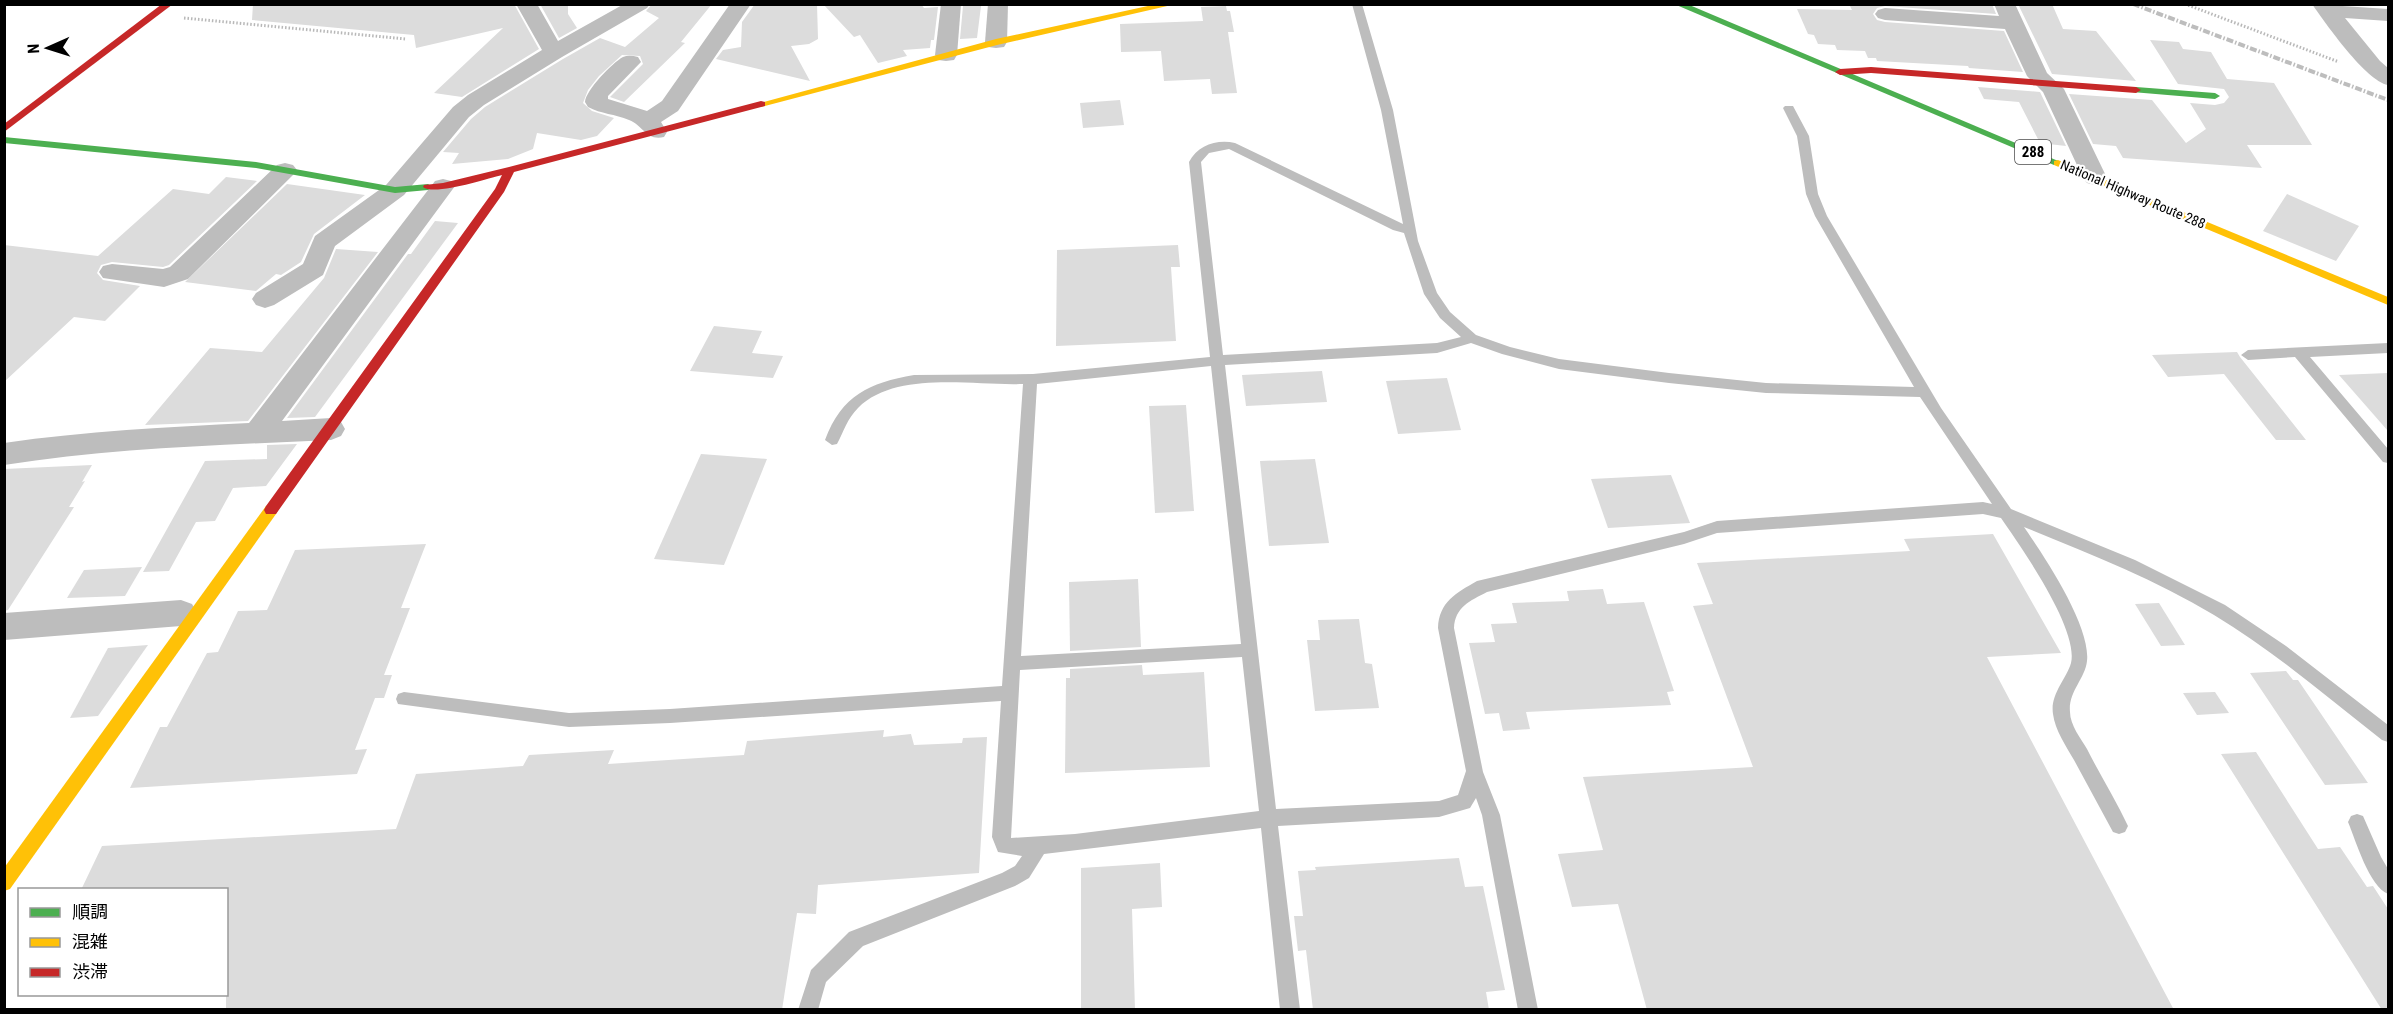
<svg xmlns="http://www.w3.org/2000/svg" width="2393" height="1014" font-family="'Roboto Condensed','Noto Sans JP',sans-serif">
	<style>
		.building { fill: #dcdcdc }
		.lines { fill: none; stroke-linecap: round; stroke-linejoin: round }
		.path { stroke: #b8b8b8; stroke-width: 3; stroke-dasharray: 1.5 2; stroke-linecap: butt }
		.lane { fill: #bdbdbd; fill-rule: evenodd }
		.street { fill: #bdbdbd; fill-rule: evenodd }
		.fast { fill: #4caf50; fill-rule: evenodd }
		.slow { fill: #ffc107; fill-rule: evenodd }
		.jam { fill: #c62828; fill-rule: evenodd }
		.rail { stroke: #bdbdbd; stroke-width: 4; stroke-dasharray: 7 2 1.5 2; stroke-linecap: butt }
		.labels { text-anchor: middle; stroke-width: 4.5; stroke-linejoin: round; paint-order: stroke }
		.far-street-label { font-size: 14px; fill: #000; stroke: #fff }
		.shield { fill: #fff; stroke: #4c4c4c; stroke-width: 1.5 }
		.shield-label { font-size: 15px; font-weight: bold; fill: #000 }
	</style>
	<rect width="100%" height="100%" fill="#fff"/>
	<g class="building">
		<polygon points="253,4 514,4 539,49 462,97 434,93 503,28 416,48 414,35 252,20"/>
		<polygon points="540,4 568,4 568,14 577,28 559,38"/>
		<polygon points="652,4 712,4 681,42 685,43 624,102 610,97 643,64 640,56 622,55 599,76 588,90 583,103 592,111 614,118 597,136 581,140 537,133 533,149 508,159 452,164 459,153 443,152 471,119 485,107 563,59 600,38 625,47 659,18 646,11"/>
		<polygon points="755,4 817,4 818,39 809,44 791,46 810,81 716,59 723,50 741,47 742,22"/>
		<polygon points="823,4 921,4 924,8 938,7 934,40 931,40 930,48 903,50 907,56 878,63 860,35 854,37"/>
		<polygon points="1849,4 1992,4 1996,14 1885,6 1877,8 1873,14 1877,20 1885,22 2004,31 2023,72 1969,68 1968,66 1877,61 1876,58 1868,58 1865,51 1837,50 1835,45 1818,44 1814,35 1808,34 1797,9 1852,10"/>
		<polygon points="2018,4 2052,4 2063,29 2096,31 2136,81 2052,74"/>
		<polygon points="963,6 981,6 977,38 960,39"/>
		<polygon points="1226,6 1227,11 1230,11 1234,32 1228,32 1237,93 1212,94 1210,79 1164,81 1161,51 1121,52 1120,24 1203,21 1201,7"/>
		<polygon points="2150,40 2179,42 2183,49 2211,52 2227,79 2274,83 2312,145 2247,145 2262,168 2123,158 2116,146 2093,144 2069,94 2152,100 2186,143 2206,129 2190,103 2215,105 2224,103 2229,97 2224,89 2178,84"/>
		<polygon points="1978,87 2040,92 2066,146 2040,143 2019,102 1984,99"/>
		<polygon points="1120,100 1124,125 1083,128 1080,103"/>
		<polygon points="226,177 257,181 169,265 163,267 112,262 101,265 97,273 103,280 140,286 105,321 74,317 4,382 4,245 98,256 173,189 209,194"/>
		<polygon points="287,184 365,195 314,234 301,262 281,275 276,274 256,291 185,282"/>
		<polygon points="2287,194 2359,226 2336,261 2263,231"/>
		<polygon points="435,221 458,223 315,417 287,418 408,254 411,254"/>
		<polygon points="1178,245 1180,267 1171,267 1176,341 1056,346 1057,250"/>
		<polygon points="336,249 378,252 248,421 145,425 210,348 262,352 324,278"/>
		<polygon points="714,326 762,331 752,353 783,356 773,378 690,371"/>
		<polygon points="2237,352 2240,357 2306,440 2276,440 2224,374 2168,377 2152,355"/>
		<polygon points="1322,371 1327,402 1246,406 1242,375"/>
		<polygon points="2388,373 2388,431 2339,375"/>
		<polygon points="1447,378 1461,430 1398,434 1386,381"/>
		<polygon points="1186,405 1194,511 1155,513 1149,406"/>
		<polygon points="297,444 266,486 233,488 215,521 196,522 169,571 143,572 205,461 267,459 267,445"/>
		<polygon points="701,454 767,459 724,565 654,559"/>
		<polygon points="1315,459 1329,543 1269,546 1260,461"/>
		<polygon points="92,465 82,482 85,481 69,507 74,507 8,610 4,611 4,469"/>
		<polygon points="1671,475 1690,523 1608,528 1591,479"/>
		<polygon points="1993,534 2061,653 1987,657 2174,1010 1647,1010 1618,904 1572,907 1558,854 1603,850 1583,777 1753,767 1693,606 1713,604 1697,563 1910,551 1904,539"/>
		<polygon points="426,544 401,608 410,608 384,675 392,675 384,698 375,698 355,750 367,749 357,774 130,788 160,727 167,727 207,653 218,652 238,611 267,610 295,550"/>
		<polygon points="142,567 125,596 67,598 84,570"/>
		<polygon points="1138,579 1141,647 1070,651 1069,582"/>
		<polygon points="1603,589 1607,604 1644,602 1674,691 1667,692 1671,705 1526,712 1530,729 1503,731 1499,713 1485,714 1469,643 1495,642 1491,624 1517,623 1512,603 1569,601 1567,591"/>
		<polygon points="2159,603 2185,645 2161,646 2135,604"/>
		<polygon points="1359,619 1365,663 1372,664 1379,708 1315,711 1307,640 1320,640 1318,620"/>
		<polygon points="148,645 98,716 70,718 108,648"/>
		<polygon points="1142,665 1143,675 1204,672 1210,767 1065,773 1066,678 1070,678 1070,669"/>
		<polygon points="2286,671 2293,680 2298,680 2368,783 2325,785 2250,673"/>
		<polygon points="2215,692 2229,713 2197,715 2183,693"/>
		<polygon points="884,730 883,737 911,734 914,745 962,743 963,738 987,737 979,873 818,885 816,914 797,913 782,1010 226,1010 226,890 81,890 102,846 396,829 416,774 523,766 529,755 614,750 608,764 744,755 747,741"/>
		<polygon points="2256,752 2318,849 2340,847 2367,887 2373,886 2388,909 2388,1010 2382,1010 2221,754"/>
		<polygon points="1459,858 1465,887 1483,886 1505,990 1486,992 1489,1010 1313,1010 1306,950 1298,951 1294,916 1303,916 1298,871 1316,870 1315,867"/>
		<polygon points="1160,863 1162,907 1132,909 1135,1010 1081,1010 1081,868"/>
	</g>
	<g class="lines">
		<g class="path">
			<polyline points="2185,4 2339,62"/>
			<polyline points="184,18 406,39"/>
		</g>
		<g class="lane">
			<path d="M1352,4h10l31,106 25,131 19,52 13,19 26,23 34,12 49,12 110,14 97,10 148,4 -99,-171 -9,-22 -9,-58 -14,-28 2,-2h8l16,30 9,58 9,22 114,192 70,101 124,51 90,45 61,41 102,79v17l-6,-2c-55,-43 -108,-89 -168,-125 -60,-36 -126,-62 -190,-88 20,29 67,99 63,134 -2,18 -19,31 -17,51 0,13 11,27 17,37 13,26 29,51 41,77l-3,6 -6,2 -6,-2c-13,-24 -26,-48 -39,-72 -8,-14 -19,-30 -21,-46 -3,-20 13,-34 18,-51 8,-34 -50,-116 -70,-145l-18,-4 -266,19 -33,11 -197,48c-17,9 -32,15 -33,36l29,144 17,43 38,195h-20l-36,-195 -6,-17 -6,10 -31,9 -161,9 22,184h-20l-19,-182 -217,26 -15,24 -14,8 -152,60 -37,36 -8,28h-20l13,-40 38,-38 153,-59 13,-7 7,-10 -24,-4 -6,-15 9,-136 -331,22 -101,4 -171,-23 -2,-5 2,-5 6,-2 165,21 101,-4 332,-23 21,-302c-50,2 -127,-14 -165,24 -11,11 -14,23 -21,36l-5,1 -7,-5c17,-45 44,-57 89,-65l119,-1 177,-17 -21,-195c9,-17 28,-23 46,-19l168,81 -22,-114zM1229,149l164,81 11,3 20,61 16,24 21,19 -24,6 -214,12 -22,-193 8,-9zM1471,343l31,11 57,15 110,14 97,10 154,4 72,107 -9,-2 -266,19 -33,11 -207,49c-21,12 -38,21 -39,47l28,143 -8,24 -19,6 -163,8 -51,-444 212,-12zM1211,366l30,278 -220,12 16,-272zM1242,657l17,154 -184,23 -64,4 9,-168z"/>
			<polygon points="2388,343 2388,353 2310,357 2388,449 2388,463 2383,462 2295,357 2248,360 2241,355 2248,350"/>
			<path d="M2357,814l6,2 18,41 7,12v25c-19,-8 -32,-53 -40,-72l3,-6z"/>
		</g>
		<g class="street">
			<polygon points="516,4 537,4 558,41 624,4 650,4 647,8 562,57 484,105 469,117 404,195 335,246 323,275 274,305 265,308 256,305 252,299 256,293 303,264 315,236 386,185 453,107 468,95 542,50"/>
			<path d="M730,4h21l-73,107 -17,11 6,10 -3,5c-18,4 -20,-11 -35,-17 -14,-6 -28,-6 -41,-13l-3,-5c1,-12 27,-39 38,-45 5,-2 10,-1 15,0l3,5 -33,34v3l39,12 15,-10z"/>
			<polygon points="941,4 961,4 957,55 954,60 946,61 938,60 935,55"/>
			<polygon points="988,4 1008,4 1007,42 1004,47 996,48 988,47 985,42"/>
			<polygon points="1994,4 2015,4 2047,73 2064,89 2107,178 2103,183 2095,185 2087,183 2083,178 2043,92 2027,76 2005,29 1885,20 1878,18 1875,14 1878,10 1885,8 1999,16"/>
			<path d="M2312,4l76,5v12l-43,-3 35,43 8,7v17c-22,-4 -62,-61 -76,-81z"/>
			<polygon points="285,163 293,165 297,170 293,175 188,279 164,287 103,278 99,272 103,266 112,264 163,269 170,267 277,165"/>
			<path d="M443,179l8,2 4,5 -173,235 49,-3 10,4 4,7 -4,7 -10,4c-109,5 -218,8 -327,25v-22c82,-12 163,-16 245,-20l186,-242z"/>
			<polygon points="181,600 192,604 197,613 192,622 181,626 4,640 4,613"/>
		</g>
		<g class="fast">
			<polygon points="1674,4 1687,4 2063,163 2062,165 2054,165"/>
			<polygon points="2136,87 2215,93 2220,96 2215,99 2132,92 2132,88"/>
			<polygon points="4,137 256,162 395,187 428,184 433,187 428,190 395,193 256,168 4,143"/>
		</g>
		<g class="slow">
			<polygon points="1157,4 1176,4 997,45 761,107 756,104 996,39"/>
			<polygon points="2058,160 2388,297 2388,305 2054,165 2054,161"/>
			<polygon points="271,505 276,506 278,510 276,514 10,889 4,891 4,868 266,506"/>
		</g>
		<g class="jam">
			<polygon points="162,4 173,4 4,132 4,124"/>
			<polygon points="1871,67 2136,87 2141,90 2136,93 1871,73 1840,75 1835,72 1840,69"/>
			<path d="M761,101l4,1v4l-251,66 -10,20 -228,322h-10l-2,-4 2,-4 229,-317 7,-14c-16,4 -68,21 -79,12l1,-2 19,-2 66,-16z"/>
		</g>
		<polyline class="rail" points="2133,4 2388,100"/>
	</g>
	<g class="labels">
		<g class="far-street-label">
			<text transform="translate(2133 194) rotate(23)" y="5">National Highway Route 288</text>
		</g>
		<rect class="shield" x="2015" y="140" width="36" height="24" rx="4.5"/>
		<g class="shield-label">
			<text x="2033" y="157">288</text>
		</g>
	</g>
	<rect width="2393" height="1014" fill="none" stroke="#000000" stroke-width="12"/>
	<rect x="18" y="888" width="210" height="108" fill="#ffffff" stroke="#999999" stroke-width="1.5"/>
	<rect x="30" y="908" width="30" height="9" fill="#4caf50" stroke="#999999" stroke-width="1.5"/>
	<text x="72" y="918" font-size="18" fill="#000000">順調</text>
	<rect x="30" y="938" width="30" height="9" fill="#ffc107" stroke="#999999" stroke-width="1.5"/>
	<text x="72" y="948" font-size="18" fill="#000000">混雑</text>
	<rect x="30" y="968" width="30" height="9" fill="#c62828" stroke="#999999" stroke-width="1.5"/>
	<text x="72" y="978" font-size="18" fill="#000000">渋滞</text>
	<g transform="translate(48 48) rotate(267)" stroke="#ffffff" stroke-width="4.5" paint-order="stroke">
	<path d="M0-4.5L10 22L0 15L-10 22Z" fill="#000000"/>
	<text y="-9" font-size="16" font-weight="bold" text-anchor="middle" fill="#000000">N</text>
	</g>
</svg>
